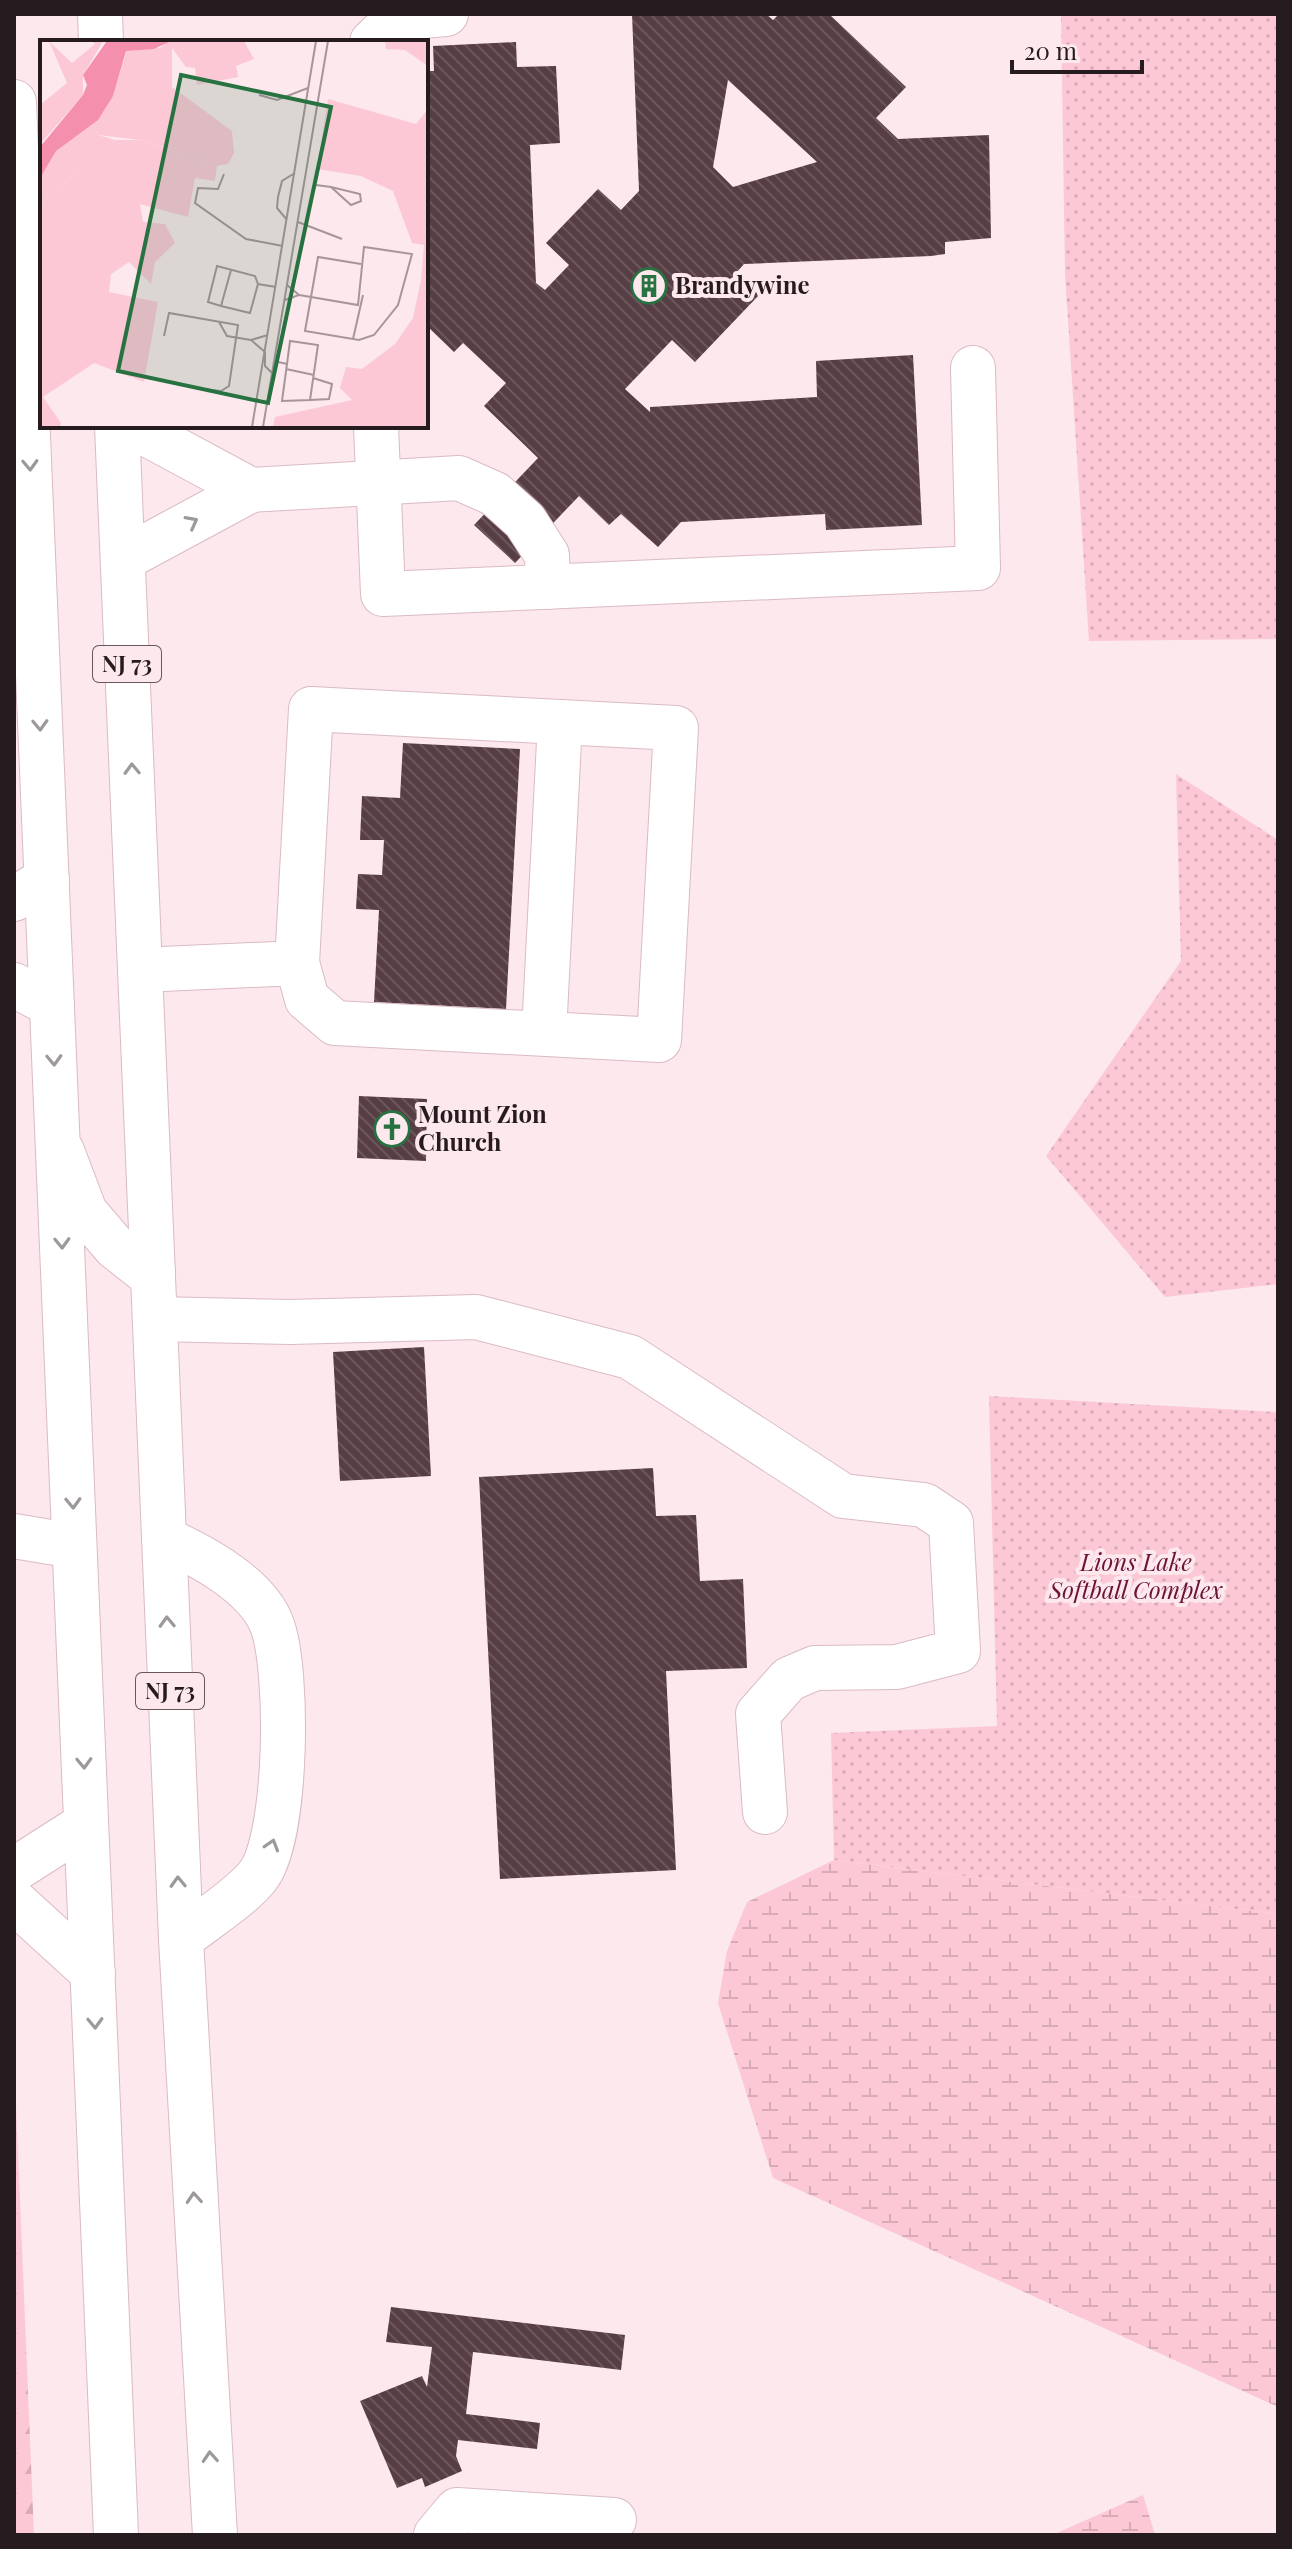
<svg xmlns="http://www.w3.org/2000/svg" width="1292" height="2549" font-family="'Playfair Display',serif">
	<style>
		.forest { fill: url(#forest-firs) }
		.wetland { fill: url(#wetland-marsh) }
		.park { fill: url(#park-dots) }
		.building { fill: url(#building-back-hatch); fill-rule: evenodd }
		.lines { fill: none; stroke-linecap: round; stroke-linejoin: round }
		.minor-casing { stroke: #dbbbc3; stroke-width: 46 }
		.highway-casing { stroke: #dbbbc3; stroke-width: 46 }
		.minor { stroke: #fff; stroke-width: 44 }
		.highway { stroke: #fff; stroke-width: 44 }
		.oneway { stroke: #9d989a }
		.labels { text-anchor: middle; stroke-width: 8; stroke-linejoin: round; paint-order: stroke }
		.shield { fill: #fce8ed; stroke: #66585c; stroke-width: 2 }
		.shield-label { font-size: 22px; font-weight: bold; fill: #261b1e }
		.poi-label { font-size: 24px; font-weight: bold; fill: #261b1e; stroke: #fce8ed; text-anchor: start }
		.park-label { font-size: 24px; font-style: italic; fill: #6c1338; stroke: #fce8ed }
		.inset-road { fill: none; stroke: #a6969a; stroke-width: 2 }
		.view { fill: #277240; fill-opacity: 0.15; stroke: #277240; stroke-width: 4 }
		.inset-edge { fill: none; stroke: #261b1e; stroke-width: 4 }
	</style>
	<defs>
		<pattern id="forest-firs" width="22" height="20" patternUnits="userSpaceOnUse" patternTransform="scale(2)"><rect width="22" height="20" fill="#fdc8d6"/><path d="M5 1l3.5 6h-7zM16 11l3.5 6h-7z" fill="#d9abb7"/></pattern>
		<pattern id="wetland-marsh" width="20" height="14" patternUnits="userSpaceOnUse" patternTransform="scale(2)"><rect width="20" height="14" fill="#fdc8d6"/><path d="M1 5h8M5 5V1M11 12h8M15 12V8" fill="none" stroke="#d9abb7"/></pattern>
		<pattern id="park-dots" width="8" height="8" patternUnits="userSpaceOnUse" patternTransform="scale(2)"><rect width="8" height="8" fill="#fdc8d6"/><path d="M2 2h.1M6 6h.1" fill="none" stroke="#d9abb7" stroke-width="1.8" stroke-linecap="round"/></pattern>
		<pattern id="building-back-hatch" width="6" height="6" patternUnits="userSpaceOnUse" patternTransform="scale(2)"><rect width="6" height="6" fill="#573e45"/><path d="M-1 5l2 2M0 0l6 6M5-1l2 2" fill="none" stroke="#6c575d"/></pattern>
	</defs>
	<rect width="100%" height="100%" fill="#fce8ed"/>
	<polygon class="forest" points="14,2057 34,2535 14,2535"/>
	<g class="wetland">
		<polygon points="834,1860 1278,1914 1278,2407 773,2178 718,2003 727,1951 747,1902"/>
		<polygon points="1143,2495 1155,2535 1052,2535"/>
	</g>
	<g class="park">
		<polygon points="1061,14 1278,14 1278,639 1089,641 1065,274"/>
		<polygon points="1176,774 1278,840 1278,1284 1165,1297 1046,1156 1181,961"/>
		<polygon points="989,1396 1278,1412 1278,1914 834,1860 831,1733 997,1726"/>
	</g>
	<g class="building">
		<path d="M632,14h134l7,6 6,-6h50l77,73 -30,31 22,21 91,-4 2,103 -46,4v12l-14,2 -187,8 -8,9 23,22 -64,67 -23,-22 -47,49 25,23v-5l167,-10 -1,-36 97,-6 9,170 -96,5 -1,-16 -144,8 -23,25 -37,-33 -12,11 -30,-29 -64,67 -41,-38 64,-67 -54,-52 22,-23 -43,-40 -9,9 -28,-27v-254h8l-1,-25 83,-4 1,25 39,-1 4,77 -30,2 6,138 9,7 24,-25 -23,-22 52,-54 23,21 18,-19zM728,80l89,82 -84,25 -20,-20z"/>
		<polygon points="403,743 520,749 506,1009 374,1002 379,910 356,909 358,874 382,875 384,840 360,840 362,796 400,798"/>
		<polygon points="359,1096 427,1099 426,1161 357,1158"/>
		<polygon points="424,1347 431,1476 340,1481 333,1352"/>
		<polygon points="653,1468 656,1516 696,1515 700,1581 743,1579 747,1668 666,1671 676,1870 500,1879 479,1477"/>
		<polygon points="391,2307 625,2335 621,2370 473,2352 466,2414 540,2423 537,2449 458,2440 456,2456 462,2471 425,2487 422,2478 397,2488 360,2401 422,2376 427,2387 432,2347 386,2342"/>
	</g>
	<g class="lines">
		<defs>
			<g id="minor">
				<path d="M372,42c22,-24 43,-26 74,-28"/>
				<polyline points="376,426 383,594 978,568 973,368"/>
				<polyline points="251,490 459,478 495,494 525,521 547,555 548,587"/>
				<polyline points="123,559 251,490 132,426"/>
				<polyline points="14,899 47,879"/>
				<polyline points="297,963 311,709 560,722"/>
				<polyline points="140,970 297,963 307,999 335,1023 659,1040 676,728 560,722 544,1033"/>
				<polyline points="14,985 52,1005"/>
				<polyline points="62,1151 85,1212 115,1247 153,1277 153,1271"/>
				<polyline points="155,1319 290,1322 476,1317 630,1357 843,1496 924,1505 951,1523 958,1651 897,1667 815,1668 789,1679 758,1714 765,1812"/>
				<polyline points="14,1536 74,1546"/>
				<path d="M164,1539c36,16 93,46 108,86 17,45 16,215 -15,252 -18,22 -54,44 -76,62"/>
				<polyline points="14,1870 86,1824"/>
				<polyline points="14,1901 93,1973"/>
				<polyline points="436,2535 457,2510 614,2520"/>
			</g>
			<g id="highway">
				<polyline points="100,14 101,42"/>
				<polyline points="14,102 116,2535"/>
				<polyline points="117,426 181,1939 215,2535"/>
			</g>
		</defs>
		<use href="#minor" class="minor-casing"/>
		<use href="#highway" class="highway-casing"/>
		<use href="#minor" class="minor"/>
		<use href="#highway" class="highway"/>
	</g>
	<defs><path id="oneway-chevron" d="M-2-3.5L2.5 0L-2 3.5" fill="none" stroke-width="1.6" stroke-linecap="round" stroke-linejoin="round" transform="scale(2)"/></defs>
	<g class="oneway">
		<use href="#oneway-chevron" transform="translate(30 465) rotate(88)"/>
		<use href="#oneway-chevron" transform="translate(192 522) rotate(-28)"/>
		<use href="#oneway-chevron" transform="translate(40 725) rotate(88)"/>
		<use href="#oneway-chevron" transform="translate(132 769) rotate(-92)"/>
		<use href="#oneway-chevron" transform="translate(54 1060) rotate(88)"/>
		<use href="#oneway-chevron" transform="translate(62 1243) rotate(88)"/>
		<use href="#oneway-chevron" transform="translate(73 1503) rotate(88)"/>
		<use href="#oneway-chevron" transform="translate(167 1622) rotate(-92)"/>
		<use href="#oneway-chevron" transform="translate(84 1763) rotate(88)"/>
		<use href="#oneway-chevron" transform="translate(272 1845) rotate(-73)"/>
		<use href="#oneway-chevron" transform="translate(178 1882) rotate(-92)"/>
		<use href="#oneway-chevron" transform="translate(95 2023) rotate(88)"/>
		<use href="#oneway-chevron" transform="translate(194 2198) rotate(-94)"/>
		<use href="#oneway-chevron" transform="translate(210 2457) rotate(-94)"/>
	</g>
	<defs>
		<symbol id="building-ring" viewBox="-11 -11 22 22"><circle r="9.5" fill="#fce8ed" stroke="#277240" stroke-width="1.5"/><path d="M-4-6H4V6H1V3H-1V6H-4ZM-2.5-4.3h1.7v1.8h-1.7ZM.8-4.3h1.7v1.8H.8ZM-2.5-1h1.7V.8h-1.7ZM.8-1h1.7V.8H.8Z" fill="#277240"/></symbol>
		<symbol id="church-ring" viewBox="-11 -11 22 22"><circle r="9.5" fill="#fce8ed" stroke="#277240" stroke-width="1.5"/><path d="M-1.2-6h2.4v3.5h3.3v2.4h-3.3V6h-2.4V-.1h-3.3v-2.4h3.3Z" fill="#277240"/></symbol>
	</defs>
	<g fill-rule="evenodd">
		<use href="#building-ring" x="629" y="266" width="40" height="40"/>
		<use href="#church-ring" x="372" y="1109" width="40" height="40"/>
	</g>
	<g class="labels">
		<g class="shield">
			<rect x="93" y="646" width="68" height="36" rx="6"/>
			<rect x="136" y="1673" width="68" height="36" rx="6"/>
		</g>
		<g class="shield-label">
			<text x="127" y="672">NJ 73</text>
			<text x="170" y="1699">NJ 73</text>
		</g>
		<g class="poi-label">
			<text x="675" y="294">Brandywine</text>
			<text x="418" y="1123">Mount Zion<tspan x="418" dy="28">Church</tspan></text>
		</g>
		<g class="park-label">
			<text x="1136" y="1571">Lions Lake<tspan x="1136" dy="28">Softball Complex</tspan></text>
		</g>
	</g>
	<g transform="translate(40 40)">
		<rect width="388" height="388" fill="#fce8ed"/>
		<path d="M9,1l23,22 23,-19 -3,-3h11l-20,34v20l-43,49v-39l27,-22zM345,1h43v25l-23,-16 -19,-1zM288,59l88,25 12,-15v318h-155l2,-10 77,-17 -12,-12 6,-21 16,2 33,-25 18,-26 8,-38 3,-35 -12,-2 -19,-52 -32,-15 -44,-7zM52,83l6,12 17,5 -75,64v-27l16,-26z" fill="#fdc8d6"/>
		<path d="M129,1h75l10,18 -18,7 2,11 -41,8 -2,-17 -9,-1 -14,-19v39l60,44 2,22 -6,11 -11,2 -76,-26 -43,-5 -6,-12 21,-27 14,-46 33,-2z" fill="#fdc8d6"/>
		<path d="M75,100h26l76,26 -2,15 -20,-3 -7,39 -48,-13 3,18 22,2 10,19 -20,19 -4,22 -22,-22 -18,12 -2,18 49,10 -14,80 -50,-19 -51,34 18,26 -1,4h-20v-223z" fill="#fdc8d6"/>
		<path d="M67,1h64l-17,8 -28,2 -13,45 -15,24 -42,31 -16,27v-31l43,-52 4,-10 -4,-10z" fill="#f58fae"/>
		<path class="inset-road" d="M219,55l18,5 31,-12M184,134l-6,15 -20,-1 -3,15 51,36 37,7M276,145l15,2 29,7 1,7 -10,4 -20,-18M247,180l-10,-12 1,-11 4,-16 13,-8M258,182l44,17M191,230l-10,36 -13,-4 9,-36 38,10 3,8 18,3M259,255l12,2 47,8 6,-58 48,7 -14,51 -24,30 -15,5 -54,-9 6,-34 7,-40 43,7M245,260l14,-5 -12,-10M181,266l29,7 8,-29M179,282l8,14 24,4M228,295l-17,5 14,12v14l7,7M124,296l5,-23 69,12 -9,61 -8,5 -18,-2M313,299l10,-44M234,321l13,3 3,-23 28,4 -8,55 -28,1 5,-37M246,329l28,6M270,360l19,-1 3,-15 -19,-6M212,387l64,-386M223,387l65,-386"/>
		<path class="view" d="M141,35l150,32 -63,296 -150,-32z"/>
		<rect width="388" height="388" class="inset-edge"/>
	</g>
	<rect width="1292" height="2549" fill="none" stroke="#261b1e" stroke-width="32"/>
	<path d="M1012 60v12h130v-12" fill="none" stroke="#261b1e" stroke-width="4"/>
	<text x="1024" y="60" font-size="24" fill="#261b1e" stroke="#fce8ed" stroke-width="6" paint-order="stroke">20 m</text>
</svg>
